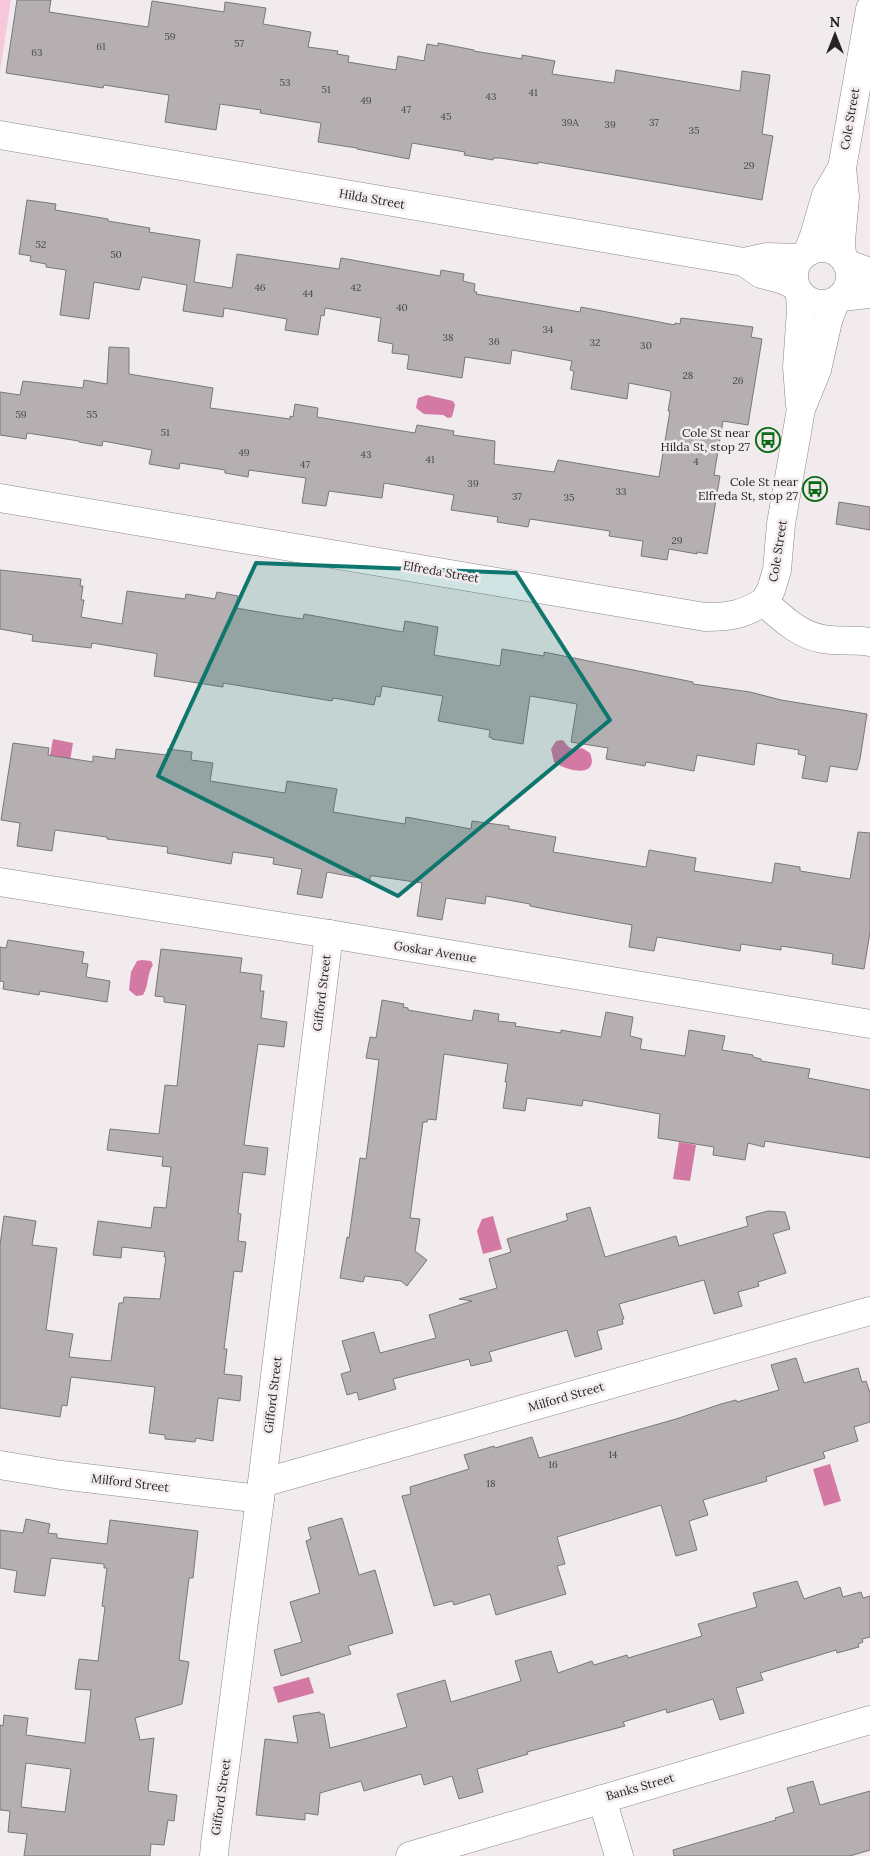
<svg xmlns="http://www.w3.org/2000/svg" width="870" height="1856" font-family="Lora,serif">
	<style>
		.green { fill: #f7c7db }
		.water { fill: #d478a4 }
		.building { fill: #b5afb1; stroke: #7b7678; fill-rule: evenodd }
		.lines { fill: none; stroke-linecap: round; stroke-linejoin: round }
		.minor-casing { stroke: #8b8688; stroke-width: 29 }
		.tertiary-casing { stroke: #8b8688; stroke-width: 29 }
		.secondary-casing { stroke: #8b8688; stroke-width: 29 }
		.minor { stroke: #fff; stroke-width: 28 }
		.tertiary { stroke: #fff; stroke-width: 28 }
		.secondary { stroke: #fff; stroke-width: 28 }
		.marked { fill: #0f766e; fill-opacity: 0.2; stroke: #0f766e; stroke-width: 4; stroke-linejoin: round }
		.labels { text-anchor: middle; stroke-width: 5; stroke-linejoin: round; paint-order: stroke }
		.number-label { font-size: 10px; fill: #494646 }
		.street-label { font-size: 12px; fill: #252323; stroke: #f1ebed }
		.poi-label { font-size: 12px; fill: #252323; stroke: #f1ebed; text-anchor: end }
	</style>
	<rect width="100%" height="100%" fill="#f1ebed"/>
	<polygon class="green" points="0,0 11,0 0,71"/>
	<g class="water">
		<polygon points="427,395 453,401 455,405 452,417 448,418 443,415 424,414 416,408 418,398"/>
		<polygon points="53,739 73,743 67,780 46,777"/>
		<path d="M561,740l3,1c5,8 9,10 18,7l8,5c10,26 -24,18 -36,9l-3,-13 5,-8z"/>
		<path d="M142,960l9,1 2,4c-6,8 -4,20 -10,30l-7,1 -7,-6 2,-18 6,-11z"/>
		<polygon points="679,1142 696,1145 690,1181 673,1179"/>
		<polygon points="493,1216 502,1249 483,1254 477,1231 482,1219"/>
		<polygon points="830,1464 841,1501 824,1506 813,1469"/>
		<polygon points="309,1677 314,1693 278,1703 273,1687"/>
	</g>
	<g class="building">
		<polygon points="17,0 51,0 49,12 148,27 152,1 224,12 225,2 266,8 263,24 311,32 308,47 338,51 337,54 349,56 348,62 396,70 398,56 424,61 427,44 438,46 438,43 474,50 474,51 522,59 522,55 555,61 552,74 614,83 616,70 740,91 742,71 770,75 762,134 773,136 762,200 538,162 538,164 500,158 493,158 493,160 464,155 465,152 412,143 409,159 357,149 357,148 318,142 321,123 260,113 261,110 220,104 216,130 165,122 169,95 104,85 103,88 6,73"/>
		<polygon points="27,200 56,204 55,210 108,219 108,221 150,228 149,232 200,240 194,282 232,288 237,254 339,269 341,258 440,276 441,270 464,274 463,281 475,284 474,292 477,292 476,294 580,312 581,307 675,325 675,323 680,324 681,318 753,327 751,337 762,339 748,425 723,421 714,475 720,476 707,554 697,552 697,554 669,549 667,560 641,556 643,541 609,536 610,531 530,519 528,527 497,522 498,517 451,510 454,495 384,483 382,498 329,491 326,506 302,503 306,478 249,470 248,477 225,473 225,470 180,463 179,469 149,464 152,450 103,441 102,446 79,442 79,441 27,433 26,439 0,435 0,392 20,395 23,381 83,388 84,380 107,384 109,347 129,348 129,374 213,388 210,408 290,419 290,416 293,417 295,404 318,408 317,417 415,433 417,425 454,431 453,435 495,441 494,464 554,472 558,460 659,477 670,411 668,411 671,394 670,391 629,383 627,399 571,389 574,371 570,370 572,361 512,350 510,364 465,357 462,378 407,369 409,355 392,353 393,344 378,341 381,318 325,308 324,316 321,315 318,335 285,330 287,319 224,308 223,317 183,311 187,285 142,277 139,290 94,282 89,319 60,315 66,270 46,267 46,264 30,261 31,256 19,254"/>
		<polygon points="839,502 870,507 870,530 836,524"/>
		<polygon points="0,570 81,579 80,586 83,586 81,600 84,600 81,617 122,624 127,591 185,599 186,594 215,599 217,592 238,596 236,608 276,615 303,619 304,614 403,632 405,621 438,627 434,655 500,666 502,649 544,656 544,652 693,682 693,684 750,692 781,700 867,714 860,759 857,770 830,766 827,782 802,778 806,756 798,754 799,750 757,743 754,765 697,755 694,771 646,762 645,766 606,759 608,748 571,742 577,704 530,696 523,744 492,739 492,738 489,737 490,730 438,721 443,696 382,686 380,697 376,696 374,705 333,698 332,701 223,683 223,687 154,676 157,654 154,653 92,643 91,648 32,641 33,635 0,629"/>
		<polygon points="13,743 49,748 48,755 93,762 93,756 115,759 116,749 167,755 168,749 192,752 191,760 213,763 210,781 285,793 287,781 337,789 333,812 405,824 406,817 471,829 472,821 509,826 509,829 556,837 553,852 646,867 649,850 696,858 694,871 772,883 775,863 800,867 800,871 850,879 858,832 870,833 870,932 864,969 832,964 833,954 781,946 781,950 741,944 740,951 657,937 654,951 629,947 632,925 550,910 530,906 530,904 486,896 485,904 446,898 442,920 417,916 422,883 374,876 370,876 370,880 327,872 322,898 297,894 302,869 273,864 274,858 233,852 231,864 167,853 168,847 107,839 107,837 55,830 52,851 17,846 20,823 1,820"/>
		<polygon points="8,940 84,952 82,963 88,964 86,977 110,981 107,1002 40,991 39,995 3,989 4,982 0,981 0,947 6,948"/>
		<polygon points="161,949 242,958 240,972 262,975 260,991 264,991 261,1018 287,1022 284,1047 258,1044 248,1115 244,1145 268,1148 265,1175 243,1172 238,1213 241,1214 238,1241 246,1242 242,1272 234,1271 224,1349 227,1349 224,1374 242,1376 240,1401 218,1398 213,1441 196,1438 195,1442 165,1439 165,1435 149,1433 155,1387 71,1377 67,1406 62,1405 60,1417 0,1408 0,1245 4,1216 36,1221 32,1245 57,1248 46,1330 73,1334 69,1357 111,1361 119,1303 123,1303 124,1297 160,1299 166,1257 164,1257 165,1252 122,1247 121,1258 93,1255 98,1221 151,1228 154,1207 166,1208 171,1167 162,1166 163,1157 107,1150 110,1129 159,1134 165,1085 177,1086 186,1005 164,1002 164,997 155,996"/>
		<polygon points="382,1000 404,1004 403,1007 408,1008 408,1010 472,1021 474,1010 499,1014 498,1021 516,1023 515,1026 561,1033 561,1030 601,1037 606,1012 633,1017 630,1036 642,1039 640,1049 685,1056 689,1030 725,1036 722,1050 753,1055 753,1057 761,1059 761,1061 810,1069 808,1078 870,1090 870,1158 765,1141 764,1147 748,1143 745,1160 713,1155 714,1147 658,1138 660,1114 583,1100 582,1106 527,1098 525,1111 503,1108 507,1082 505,1082 508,1064 444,1054 436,1120 428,1119 427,1122 423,1122 410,1218 420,1219 415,1251 427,1260 407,1286 401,1281 365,1276 363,1282 340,1278 347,1237 349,1238 360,1158 366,1159 379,1060 366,1058 370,1037 376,1038"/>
		<polygon points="590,1207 605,1257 676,1236 679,1246 748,1226 746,1217 768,1211 785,1212 790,1229 773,1234 786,1273 758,1282 759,1286 738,1292 742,1306 714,1314 704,1280 619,1304 624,1319 622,1319 623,1324 597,1331 602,1349 575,1357 567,1330 489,1352 492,1361 471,1366 469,1359 393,1379 396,1389 359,1400 357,1392 347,1395 341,1374 351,1371 342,1341 374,1332 380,1353 436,1338 429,1315 472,1301 459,1299 497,1288 489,1259 511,1252 507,1239 568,1220 566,1214"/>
		<polygon points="796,1358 804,1383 858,1368 862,1382 866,1381 870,1393 870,1422 854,1427 858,1441 823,1452 825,1458 766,1477 767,1481 703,1500 708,1515 689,1521 697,1550 676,1556 661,1505 557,1537 565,1564 557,1566 566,1594 496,1615 490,1594 454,1605 452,1601 434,1606 402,1496 411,1494 410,1487 469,1469 464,1455 494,1446 495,1448 532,1437 539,1458 676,1419 721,1404 736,1400 737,1402 779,1390 771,1365"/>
		<polygon points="342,1518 359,1575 375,1570 393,1633 348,1646 351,1654 281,1676 274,1650 302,1642 290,1602 320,1593 306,1541 311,1539 308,1528"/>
		<path d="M26,1519l24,5 -2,9 9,1v4l50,6 3,-24 88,11 -5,47h-4l-10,82 10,2 -7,42 -47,14 5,22 14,-2 -6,53 29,4 -3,26 -6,-1 -4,25 -13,-1 -1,12h-126l3,-22 -19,-2 2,-21 -10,-1v-85l3,1 1,-11 24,3 -2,17 59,8 6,-53 -16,-1 4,-30 19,2 7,-54 -3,-1 5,-38h-3v-4l-53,-6 -6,38 -31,-4 3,-21 -17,-3v-38l23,3zM26,1763l45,6 -6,43 -44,-5z"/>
		<polygon points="797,1581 804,1599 840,1587 843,1597 861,1592 863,1598 870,1596 870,1637 862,1639 863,1642 858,1644 859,1647 837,1653 836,1650 760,1673 763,1680 736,1688 744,1713 720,1720 713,1699 667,1713 666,1709 623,1722 625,1726 527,1752 528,1754 477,1769 483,1792 459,1799 452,1776 424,1785 421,1774 364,1791 361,1781 320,1793 318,1815 305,1813 305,1820 256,1815 265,1739 298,1743 293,1716 320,1712 320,1714 324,1714 330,1748 357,1741 407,1727 397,1694 445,1680 451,1702 521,1681 515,1661 551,1651 558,1673 592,1661 594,1665 627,1655 628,1658 702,1636 698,1624 757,1607 753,1593"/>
		<polygon points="813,1781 820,1805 870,1791 870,1850 850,1856 674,1856 673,1850 776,1820 775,1818 794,1812 787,1788"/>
	</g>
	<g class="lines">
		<defs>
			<g id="minor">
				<polyline points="0,135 744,262 767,257 800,258"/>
				<polyline points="744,262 761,274 784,280 795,286"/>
				<polyline points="847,264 870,272"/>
				<polyline points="842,297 870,294"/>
				<polyline points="0,882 329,934 870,1024"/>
				<polyline points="0,1465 61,1475 260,1499"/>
				<polyline points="262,1483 870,1311"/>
				<polyline points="602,1799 619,1856"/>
				<polyline points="214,1856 215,1844 260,1499 329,934"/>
			</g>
			<g id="tertiary">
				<circle cx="822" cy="276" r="28"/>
				<polyline points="808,252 814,236 826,195 842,168"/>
				<polyline points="842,256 841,241 845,197 842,168 870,9"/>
				<polyline points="800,295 801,310 797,367 800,405"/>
				<path d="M0,498l705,119c26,0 36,-2 59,-15"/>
				<polyline points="764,602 771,590 777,570 781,524 801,409 817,370 828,321 835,302"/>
				<path d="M764,602c18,16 35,33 59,37 16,3 31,0 47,3"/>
			</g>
			<polyline id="secondary" points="410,1856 870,1720"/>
		</defs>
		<use href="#minor" class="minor-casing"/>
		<use href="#tertiary" class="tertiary-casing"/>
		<use href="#secondary" class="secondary-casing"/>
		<use href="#minor" class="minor"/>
		<use href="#tertiary" class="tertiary"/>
		<use href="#secondary" class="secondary"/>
	</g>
	<path class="marked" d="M256,563l260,10 94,147 -212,176 -240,-120z"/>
	<defs>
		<symbol id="bus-ring" viewBox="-11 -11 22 22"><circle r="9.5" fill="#f1ebed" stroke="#0a6913" stroke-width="1.5"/><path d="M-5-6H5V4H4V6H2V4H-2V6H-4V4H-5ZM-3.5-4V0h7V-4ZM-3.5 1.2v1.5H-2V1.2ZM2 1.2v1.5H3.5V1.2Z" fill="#0a6913"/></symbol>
	</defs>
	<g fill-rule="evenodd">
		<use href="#bus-ring" x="754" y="426" width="28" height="28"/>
		<use href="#bus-ring" x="801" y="475" width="28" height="28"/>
	</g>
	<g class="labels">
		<g class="number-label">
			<text x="170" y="40">59</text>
			<text x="239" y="47">57</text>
			<text x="101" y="50">61</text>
			<text x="37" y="56">63</text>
			<text x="285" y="86">53</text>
			<text x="326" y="93">51</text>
			<text x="533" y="96">41</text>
			<text x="491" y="100">43</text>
			<text x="366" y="104">49</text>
			<text x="406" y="113">47</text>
			<text x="446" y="120">45</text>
			<text x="570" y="126">39A</text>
			<text x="654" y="126">37</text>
			<text x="610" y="128">39</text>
			<text x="694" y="134">35</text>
			<text x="749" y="169">29</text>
			<text x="41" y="248">52</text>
			<text x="116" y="258">50</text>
			<text x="260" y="291">46</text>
			<text x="356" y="291">42</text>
			<text x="308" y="297">44</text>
			<text x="402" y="311">40</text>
			<text x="548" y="333">34</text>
			<text x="448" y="341">38</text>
			<text x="494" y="345">36</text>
			<text x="595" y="346">32</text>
			<text x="646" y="349">30</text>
			<text x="688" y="379">28</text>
			<text x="738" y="384">26</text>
			<text x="21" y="418">59</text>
			<text x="92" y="418">55</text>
			<text x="165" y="436">51</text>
			<text x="244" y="456">49</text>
			<text x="366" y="458">43</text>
			<text x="430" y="463">41</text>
			<text x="696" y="465">4</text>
			<text x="305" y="468">47</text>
			<text x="473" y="487">39</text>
			<text x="621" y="495">33</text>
			<text x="517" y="500">37</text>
			<text x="569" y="501">35</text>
			<text x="677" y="544">29</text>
			<text x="613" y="1458">14</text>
			<text x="553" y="1468">16</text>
			<text x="491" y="1487">18</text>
		</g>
		<g class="street-label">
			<text transform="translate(850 119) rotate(-80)" y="4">Cole Street</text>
			<text transform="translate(372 199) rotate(10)" y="4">Hilda Street</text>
			<text transform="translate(778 551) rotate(-81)" y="4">Cole Street</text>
			<text transform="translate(441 572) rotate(10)" y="4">Elfreda Street</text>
			<text transform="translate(435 952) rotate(9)" y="4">Goskar Avenue</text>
			<text transform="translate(322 993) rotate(-83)" y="4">Gifford Street</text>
			<text transform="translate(273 1395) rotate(-83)" y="4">Gifford Street</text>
			<text transform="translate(566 1397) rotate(-16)" y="4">Milford Street</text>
			<text transform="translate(130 1483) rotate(7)" y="4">Milford Street</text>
			<text transform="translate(640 1787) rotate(-16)" y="4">Banks Street</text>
			<text transform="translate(221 1797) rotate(-82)" y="4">Gifford Street</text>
		</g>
		<g class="poi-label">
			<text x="750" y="437">Cole St near<tspan x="750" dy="14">Hilda St, stop 27</tspan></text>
			<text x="798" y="486">Cole St near<tspan x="798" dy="14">Elfreda St, stop 27</tspan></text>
		</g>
	</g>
	<g transform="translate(835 35)" stroke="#f1ebed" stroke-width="4" paint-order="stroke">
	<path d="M0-4L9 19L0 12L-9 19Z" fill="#252323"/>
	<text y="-8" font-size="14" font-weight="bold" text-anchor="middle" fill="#252323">N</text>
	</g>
</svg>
